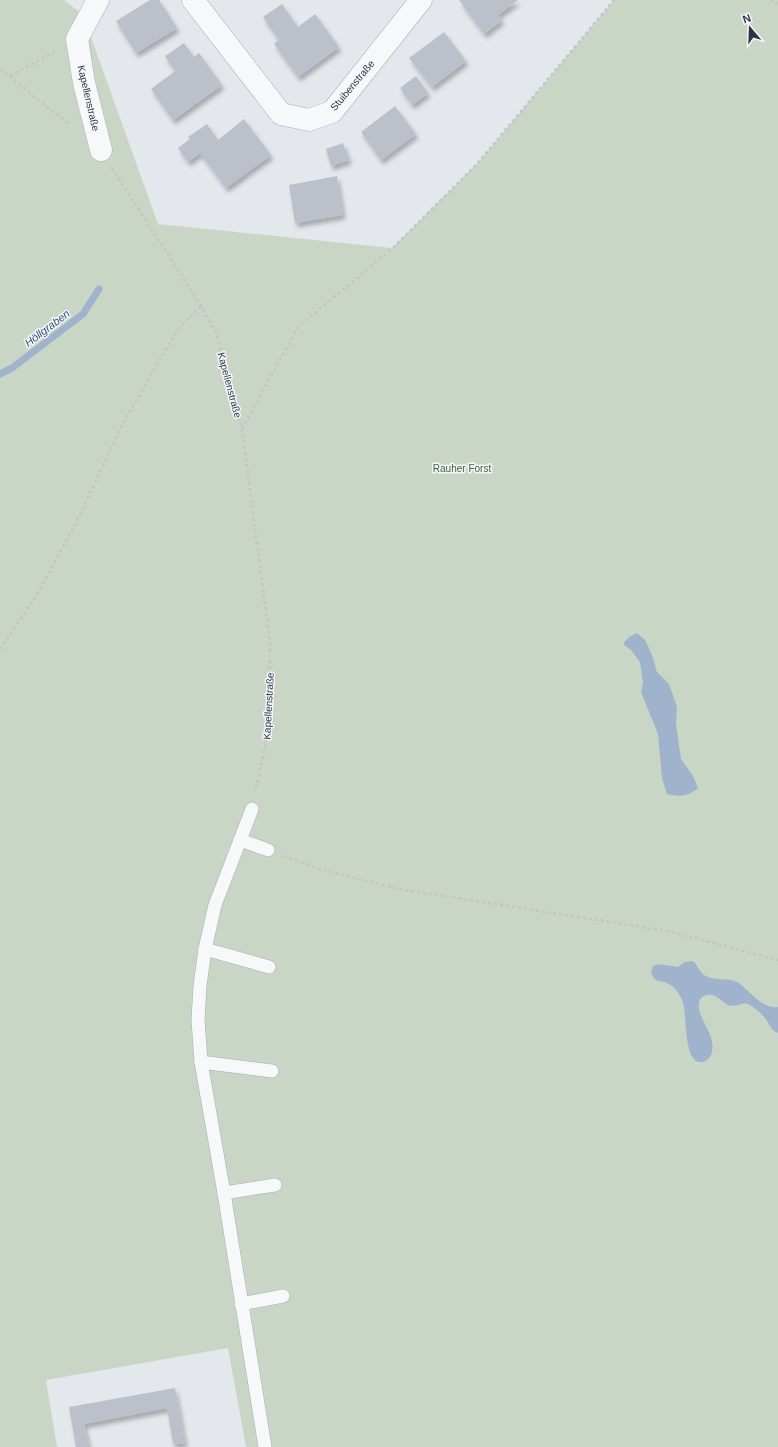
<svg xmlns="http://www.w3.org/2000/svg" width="778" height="1447" font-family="Arial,sans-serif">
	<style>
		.green { fill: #c9d6c5 }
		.water { fill: #9fb4cc }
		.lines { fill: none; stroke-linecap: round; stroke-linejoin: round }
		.stream { stroke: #9fb4cc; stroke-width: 7 }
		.building { fill: #bbc0ca; filter: url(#shadow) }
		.lane-casing { stroke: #a9aeb7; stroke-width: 14 }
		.street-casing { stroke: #a9aeb7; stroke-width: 23 }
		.path { stroke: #c2c5cb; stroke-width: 2.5; stroke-dasharray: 3 3; stroke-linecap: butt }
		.lane { stroke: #f7f8fa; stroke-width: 13 }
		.street { stroke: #f7f8fa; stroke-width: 22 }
		.labels { text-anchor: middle; stroke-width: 3; stroke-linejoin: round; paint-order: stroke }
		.street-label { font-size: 10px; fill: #2b3445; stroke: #f4f6f9 }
		.park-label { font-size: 10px; fill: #3f6138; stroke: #f4f6f9 }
		.water-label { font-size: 11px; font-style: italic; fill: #34527a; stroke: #f4f6f9 }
	</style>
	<defs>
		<filter id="shadow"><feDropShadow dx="2.5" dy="4.5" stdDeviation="2" flood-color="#0004"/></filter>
	</defs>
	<rect width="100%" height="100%" fill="#e4e7ec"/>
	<polygon class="green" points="0,0 64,0 83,15 158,224 392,248 477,164 614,0 778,0 778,1447 246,1447 228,1348 46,1380 57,1447 0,1447"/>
	<g class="water">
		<path d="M637,633l8,7 7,15 5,17 12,12 8,23 -1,17 5,35 12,17 5,12c-11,9 -18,9 -31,6l-5,-16 -4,-44 -17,-42 2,-10 -3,-20 -9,-12 -8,-6 6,-7z"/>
		<path d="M693,961c5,4 6,11 11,14 11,7 22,2 33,7 13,8 24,27 41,25v26c-8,-3 -8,-9 -13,-15 -4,-5 -11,-11 -17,-14 -7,-2 -11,4 -20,1 -7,-4 -13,-12 -21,-10 -19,5 0,31 3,40 3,6 4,18 -1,23 -1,2 -5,4 -7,4 -19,3 -15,-48 -19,-59 -2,-7 -7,-15 -14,-19 -9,-5 -14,0 -18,-12l2,-6 5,-2 20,3 7,-5z"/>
	</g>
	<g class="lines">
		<polyline class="stream" points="0,374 12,368 83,314 99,289"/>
	</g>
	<g class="building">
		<polygon points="150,0 159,0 177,28 136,53 116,21"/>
		<polygon points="459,0 518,0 498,15 502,20 484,34"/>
		<polygon points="282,4 298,27 315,14 339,47 298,77 274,44 279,40 263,17"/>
		<polygon points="444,32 466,61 432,87 409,58"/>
		<polygon points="184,43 194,57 199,53 222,85 173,120 151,89 175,71 165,56"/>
		<polygon points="416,76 428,93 412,105 400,88"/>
		<polygon points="395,106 416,134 381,160 361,132"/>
		<polygon points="244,119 271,155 226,188 200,153 188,162 178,148 190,139 188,137 207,124 218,140"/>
		<polygon points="343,143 349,160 331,166 326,149"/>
		<polygon points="337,176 343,215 295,223 289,185"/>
		<polygon points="175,1388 185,1443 173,1444 167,1408 84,1424 89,1447 76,1447 69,1407"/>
	</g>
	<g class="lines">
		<defs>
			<g id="lane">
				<polyline points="252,809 215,905 205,949 200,986 198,1020 201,1062 224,1193 265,1447"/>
				<polyline points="240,840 268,850"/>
				<polyline points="205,949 269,967"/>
				<polyline points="201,1062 272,1071"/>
				<polyline points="224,1193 275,1185"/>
				<polyline points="241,1304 283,1296"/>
			</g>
			<g id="street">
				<polyline points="98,0 77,39 84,83 101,150"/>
				<polyline points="193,0 281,114 309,120 332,112 421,0"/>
			</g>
		</defs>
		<use href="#lane" class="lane-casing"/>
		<use href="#street" class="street-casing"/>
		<g class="path">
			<polyline points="770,0 778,4"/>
			<polyline points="0,69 70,125"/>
			<polyline points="10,76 56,51"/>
			<polyline points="112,168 201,306 216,332 242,429 270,643 270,688 265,747 255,792"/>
			<polyline points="242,429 298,327 393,248 477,164 614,0"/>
			<polyline points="0,649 35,598 74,527 124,421 178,329 201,306"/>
			<polyline points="284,856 323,870 399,889 668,931 778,960"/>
		</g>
		<use href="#lane" class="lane"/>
		<use href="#street" class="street"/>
	</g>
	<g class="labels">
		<g class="street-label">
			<text transform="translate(352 85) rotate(-50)" y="4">Stuibenstraße</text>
			<text transform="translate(89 98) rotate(77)" y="4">Kapellenstraße</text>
			<text transform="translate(230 385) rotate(75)" y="4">Kapellenstraße</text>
			<text transform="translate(268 706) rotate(-87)" y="4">Kapellenstraße</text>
		</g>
		<g class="park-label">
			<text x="462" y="472">Rauher Forst</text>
		</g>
		<g class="water-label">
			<text transform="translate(47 328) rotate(-37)" y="4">Höllgraben</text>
		</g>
	</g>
	<g transform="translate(750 28) rotate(341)" stroke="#f4f6f9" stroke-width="3" paint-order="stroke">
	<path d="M0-3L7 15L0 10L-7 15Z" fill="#2b3445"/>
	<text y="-6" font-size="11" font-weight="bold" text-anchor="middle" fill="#2b3445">N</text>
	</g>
</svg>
